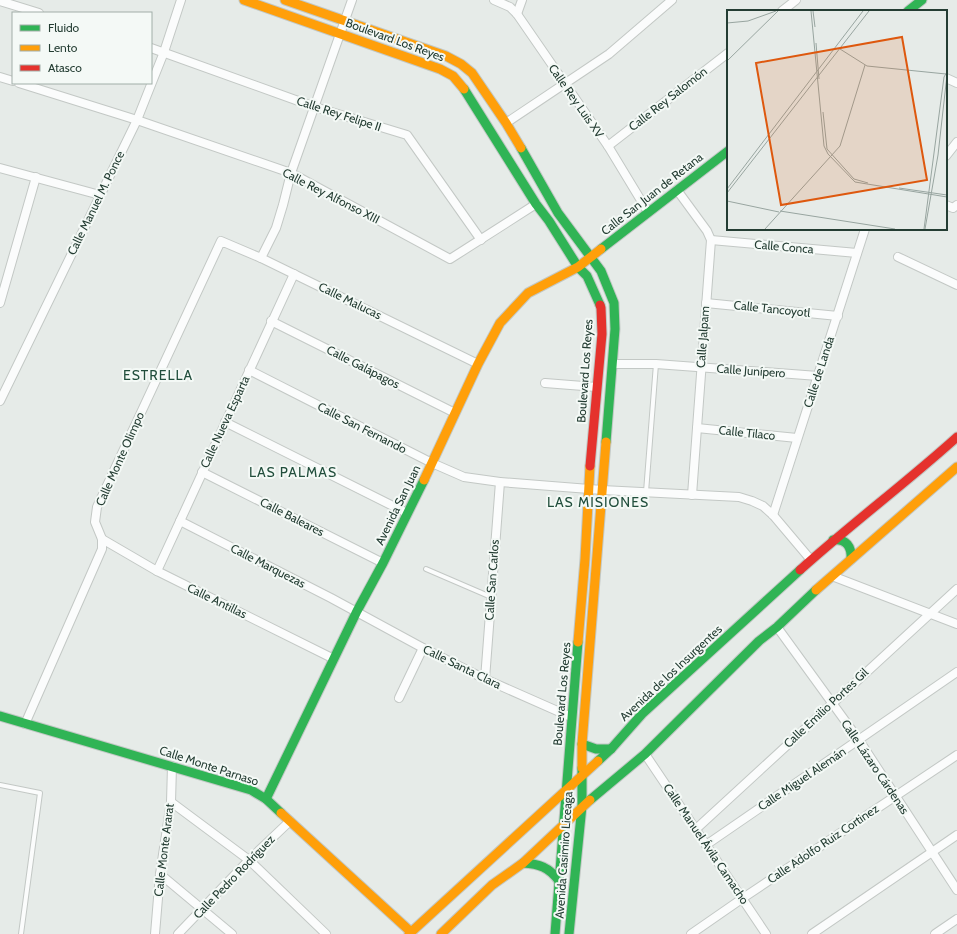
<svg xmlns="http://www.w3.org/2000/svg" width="957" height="934" font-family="Cabin,sans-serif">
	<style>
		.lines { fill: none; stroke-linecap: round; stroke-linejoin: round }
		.lane-casing { stroke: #c3c8c5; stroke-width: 6 }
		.street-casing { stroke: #c3c8c5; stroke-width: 10 }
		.fast-casing { stroke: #c2c8c5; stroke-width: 11 }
		.slow-casing { stroke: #c2c8c5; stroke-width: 11 }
		.jam-casing { stroke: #c2c8c5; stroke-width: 11 }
		.lane { stroke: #fbfcfc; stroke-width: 4 }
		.street { stroke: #fbfcfc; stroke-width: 8 }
		.fast { stroke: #30b455; stroke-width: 9 }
		.slow { stroke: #ff9f0a; stroke-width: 9 }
		.jam { stroke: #e5322d; stroke-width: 9 }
		.labels { text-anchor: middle; stroke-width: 4; stroke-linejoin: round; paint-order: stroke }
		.street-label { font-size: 12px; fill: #243d33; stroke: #f4f9f6 }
		.quarter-label { font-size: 14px; letter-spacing: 1px; fill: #214e3c; stroke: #f4f9f6 }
		.inset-road { fill: none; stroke: #98a5a0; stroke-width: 1 }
		.view { fill: #de580e; fill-opacity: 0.15; stroke: #de580e; stroke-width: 2 }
		.inset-edge { fill: none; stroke: #243d33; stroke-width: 2 }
	</style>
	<rect width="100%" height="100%" fill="#e6ebe8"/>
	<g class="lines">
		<defs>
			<g id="lane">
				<polyline points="646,492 656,364"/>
				<polyline points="426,569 491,597"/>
				<polyline points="0,785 40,793 21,934"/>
			</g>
			<g id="street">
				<polyline points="494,0 510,7 517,14 608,146 648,212"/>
				<polyline points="0,1 39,13"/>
				<polyline points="782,11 796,0"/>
				<polyline points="517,14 522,0"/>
				<polyline points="151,48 315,107 407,135 481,240"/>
				<polyline points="0,77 13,81"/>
				<polyline points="946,78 957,83"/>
				<polyline points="19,83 137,120 291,173 450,259 536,204"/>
				<polyline points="506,123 609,54 672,0"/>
				<polyline points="608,146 728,53"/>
				<polyline points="946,156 957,142"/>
				<polyline points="0,168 100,195"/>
				<polyline points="677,190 707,231 711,240 692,495"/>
				<polyline points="946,205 953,208 957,205"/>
				<polyline points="711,240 857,253"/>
				<polyline points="898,257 957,285"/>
				<polyline points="261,258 276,228 283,205 291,173 352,0"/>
				<polyline points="0,303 36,177"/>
				<polyline points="706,303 838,316"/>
				<polyline points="271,321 455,413"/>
				<polyline points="612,364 656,364 818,376"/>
				<polyline points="249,370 432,463 464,477 500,482 602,490 739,497 752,501 763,506 773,515 811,560"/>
				<polyline points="545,383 596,387"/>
				<polyline points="0,401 137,120 164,52 181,0"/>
				<polyline points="225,422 407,513"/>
				<polyline points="697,428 797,438"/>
				<polyline points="202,472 383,563"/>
				<polyline points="773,515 865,229"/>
				<polyline points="180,521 331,598 423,648 485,679 571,717"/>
				<polyline points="102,539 157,571 334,659"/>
				<polyline points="157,571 294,274"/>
				<polyline points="832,576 957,624"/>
				<polyline points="777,627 859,740 957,890"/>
				<polyline points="485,679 500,482"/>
				<polyline points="399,698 423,648"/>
				<polyline points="25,724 102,549 102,539 95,522 97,507 221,241 261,258 478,364"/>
				<polyline points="645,754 766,934"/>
				<polyline points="171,802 249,860 326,934"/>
				<polyline points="696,829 957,589"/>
				<polyline points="706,845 957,672"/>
				<polyline points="160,874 232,934"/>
				<polyline points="155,934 160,874 171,802 172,766"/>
				<polyline points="178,934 249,860 290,821"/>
				<polyline points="691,934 743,898 957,755"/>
				<polyline points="812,934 957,835"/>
				<polyline points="935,934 957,919"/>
			</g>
			<g id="fast">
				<polyline points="908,11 922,0"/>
				<polyline points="464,89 536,204 549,221 578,267 587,276 600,305"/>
				<polyline points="521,148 558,213 601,271 614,303 615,329 606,442"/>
				<polyline points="601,249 728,151"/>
				<path d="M833,540c13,-2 19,7 18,19"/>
				<polyline points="0,716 251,790 266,799 281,813"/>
				<polyline points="582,744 596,749 611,749"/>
				<polyline points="598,761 611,749 642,714 800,570"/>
				<polyline points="266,799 357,611 383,563 424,480"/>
				<polyline points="590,800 645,754 759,641 777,627 816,590"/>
				<path d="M523,863c16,1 26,4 36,18"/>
				<polyline points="555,934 578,642"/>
				<polyline points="569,934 582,806 582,768"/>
			</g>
			<g id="slow">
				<polyline points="244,0 440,69 453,76 464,89"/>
				<polyline points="285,0 446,56 461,64 472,73 506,123 521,148"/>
				<polyline points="424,480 478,364 500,323 528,293 578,267 601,249"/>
				<polyline points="816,590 957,467"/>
				<polyline points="578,642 585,559 590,466"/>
				<polyline points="582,768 582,744 606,442"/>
				<polyline points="281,813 411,932"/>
				<polyline points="409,934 598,761"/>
				<polyline points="441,934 492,885 523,863 590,800"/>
			</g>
			<g id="jam">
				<polyline points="590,466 602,334 601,308 600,305"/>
				<path d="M800,570c51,-46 106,-87 157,-133"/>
			</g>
		</defs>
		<use href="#lane" class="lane-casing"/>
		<use href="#street" class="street-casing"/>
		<use href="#fast" class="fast-casing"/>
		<use href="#slow" class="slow-casing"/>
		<use href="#jam" class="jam-casing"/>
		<use href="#lane" class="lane"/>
		<use href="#street" class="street"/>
		<use href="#fast" class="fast"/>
		<use href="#slow" class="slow"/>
		<use href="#jam" class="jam"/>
	</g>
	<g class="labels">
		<g class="street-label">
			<text transform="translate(395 40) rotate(20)" y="4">Boulevard Los Reyes</text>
			<text transform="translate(668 99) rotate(-38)" y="4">Calle Rey Salomón</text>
			<text transform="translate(576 101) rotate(55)" y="4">Calle Rey Luis XV</text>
			<text transform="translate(339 114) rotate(18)" y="4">Calle Rey Felipe II</text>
			<text transform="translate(652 194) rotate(-38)" y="4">Calle San Juan de Retana</text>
			<text transform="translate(331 196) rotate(27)" y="4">Calle Rey Alfonso XIII</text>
			<text transform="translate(96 203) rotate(-64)" y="4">Calle Manuel M. Ponce</text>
			<text transform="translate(784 247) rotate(5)" y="4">Calle Conca</text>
			<text transform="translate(350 301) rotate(26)" y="4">Calle Malucas</text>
			<text transform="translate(772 309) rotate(6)" y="4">Calle Tancoyotl</text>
			<text transform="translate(703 337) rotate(-86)" y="4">Calle Jalpam</text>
			<text transform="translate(363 367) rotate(27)" y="4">Calle Galápagos</text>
			<text transform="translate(585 371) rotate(-86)" y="4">Boulevard Los Reyes</text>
			<text transform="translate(751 371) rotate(4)" y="4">Calle Junípero</text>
			<text transform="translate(819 372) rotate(-72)" y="4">Calle de Landa</text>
			<text transform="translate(225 422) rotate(-65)" y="4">Calle Nueva Esparta</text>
			<text transform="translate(362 428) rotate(27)" y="4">Calle San Fernando</text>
			<text transform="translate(747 433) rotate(6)" y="4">Calle Tilaco</text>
			<text transform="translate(120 459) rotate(-66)" y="4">Calle Monte Olimpo</text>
			<text transform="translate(398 505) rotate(-64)" y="4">Avenida San Juan</text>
			<text transform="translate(292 517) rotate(27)" y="4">Calle Baleares</text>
			<text transform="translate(268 566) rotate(27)" y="4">Calle Marquezas</text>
			<text transform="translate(492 580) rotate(-86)" y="4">Calle San Carlos</text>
			<text transform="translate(217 601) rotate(26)" y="4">Calle Antillas</text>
			<text transform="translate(462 667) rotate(26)" y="4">Calle Santa Clara</text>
			<text transform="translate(671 673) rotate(-43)" y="4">Avenida de los Insurgentes</text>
			<text transform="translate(562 694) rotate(-85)" y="4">Boulevard Los Reyes</text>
			<text transform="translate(826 708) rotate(-43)" y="4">Calle Emilio Portes Gil</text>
			<text transform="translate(209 766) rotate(18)" y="4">Calle Monte Parnaso</text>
			<text transform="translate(875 767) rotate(56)" y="4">Calle Lázaro Cárdenas</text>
			<text transform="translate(802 779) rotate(-34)" y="4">Calle Miguel Alemán</text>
			<text transform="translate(706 844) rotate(56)" y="4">Calle Manuel Ávila Camacho</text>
			<text transform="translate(823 844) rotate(-34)" y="4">Calle Adolfo Ruiz Cortinez</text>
			<text transform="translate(164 850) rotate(-83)" y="4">Calle Monte Ararat</text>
			<text transform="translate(564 855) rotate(-86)" y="4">Avenida Casimiro Liceaga</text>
			<text transform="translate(234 877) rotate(-46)" y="4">Calle Pedro Rodríguez</text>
		</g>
		<g class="quarter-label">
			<text x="158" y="380">ESTRELLA</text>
			<text x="293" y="477">LAS PALMAS</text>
			<text x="598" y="507">LAS MISIONES</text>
		</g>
	</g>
	<g transform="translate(727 10)">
		<rect width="220" height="220" fill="#e6ebe8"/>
		<path class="inset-road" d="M84,1l13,135 4,8 27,28 92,15M86,1l2,16M0,13l21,-2 28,-10M89,33l3,36M113,39l27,17 79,8M0,51l51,-50M96,102l4,37 27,30 14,4M172,178l48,7M0,179l136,-178M0,183l142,-182M0,191l52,11M53,201l115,18M38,219l75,-83 25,-81M197,219l20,-152 3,-5M198,219l13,-74 9,-80"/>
		<path class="view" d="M175,27l25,143 -146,25 -25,-142z"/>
		<rect width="220" height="220" class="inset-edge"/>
	</g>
	<rect x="12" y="12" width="140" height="72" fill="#f4f9f6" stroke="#a1aea8"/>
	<rect x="20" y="25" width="20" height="6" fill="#30b455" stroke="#a1aea8"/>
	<text x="48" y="32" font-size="12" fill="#243d33">Fluido</text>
	<rect x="20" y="45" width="20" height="6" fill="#ff9f0a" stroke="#a1aea8"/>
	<text x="48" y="52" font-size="12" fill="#243d33">Lento</text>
	<rect x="20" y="65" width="20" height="6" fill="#e5322d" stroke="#a1aea8"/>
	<text x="48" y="72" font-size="12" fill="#243d33">Atasco</text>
</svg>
